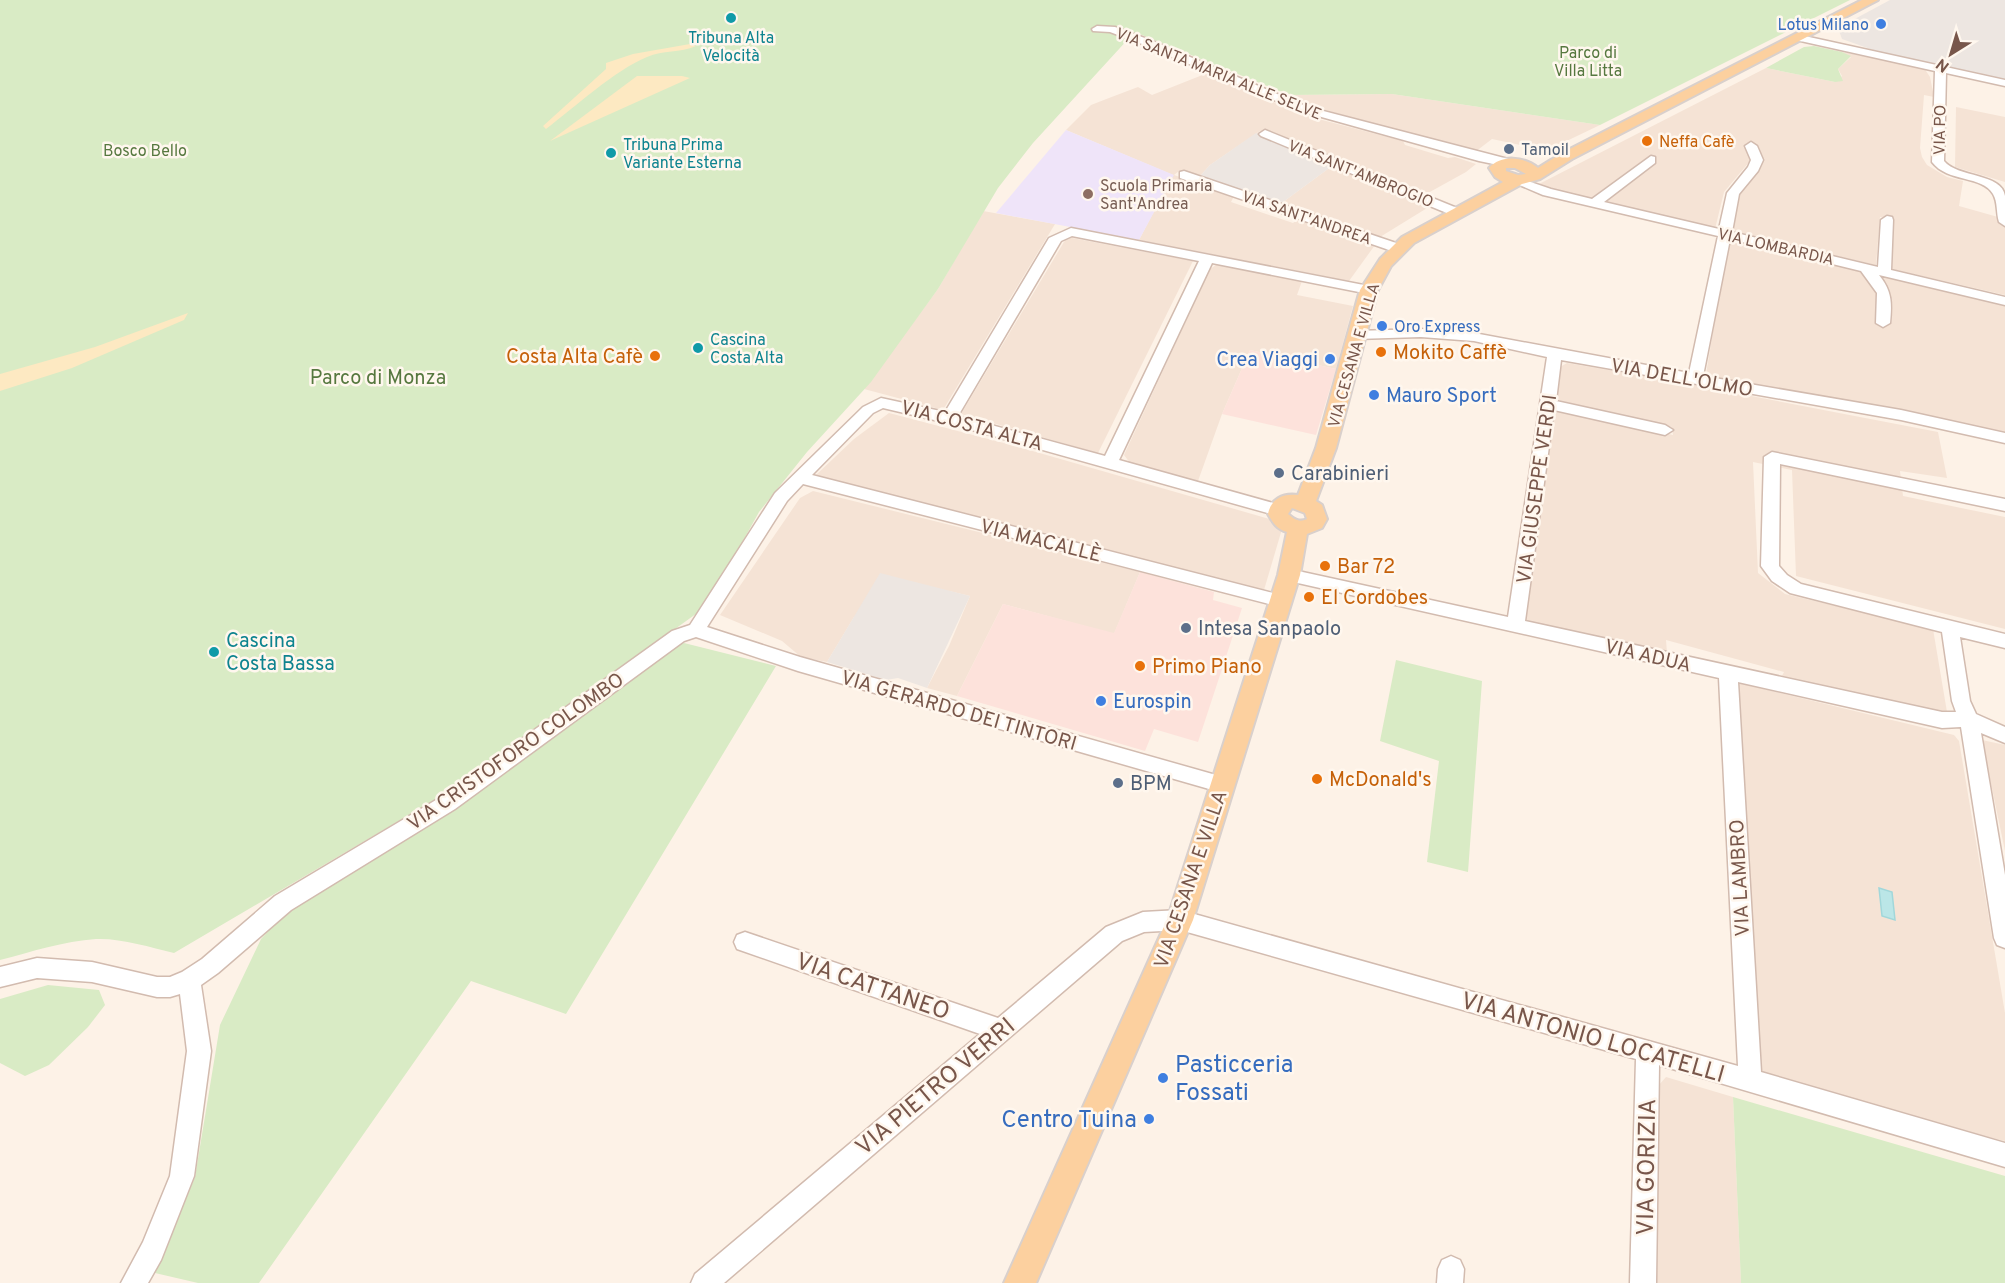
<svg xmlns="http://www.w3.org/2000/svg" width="2005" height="1283" font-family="Overpass,sans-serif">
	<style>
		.residential { fill: #f5e3d5 }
		.commercial { fill: #fde2db }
		.industrial { fill: #ede6e1 }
		.education { fill: #efe4f9 }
		.green { fill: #d9ebc5 }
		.sand { fill: #fde9c2 }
		.water { fill: #bbe6e7; stroke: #a1d7da; stroke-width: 1.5 }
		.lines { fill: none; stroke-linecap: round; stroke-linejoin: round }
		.minor-casing { stroke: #d2bbaf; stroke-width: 3 }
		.major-casing { stroke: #d9d0cc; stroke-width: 4 }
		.minor { fill: #fff; fill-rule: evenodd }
		.major { fill: #fcd09f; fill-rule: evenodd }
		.culture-dot { fill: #0f9aa8; stroke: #fff7ee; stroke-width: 2 }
		.shop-dot { fill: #3f7fe0; stroke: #fff7ee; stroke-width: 2 }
		.food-dot { fill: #e8710a; stroke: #fff7ee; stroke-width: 2 }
		.service-dot { fill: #5c6f8a; stroke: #fff7ee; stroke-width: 2 }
		.education-dot { fill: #8d6e63; stroke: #fff7ee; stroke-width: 2 }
		.labels { text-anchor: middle; stroke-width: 5; stroke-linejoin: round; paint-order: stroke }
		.far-shop-label { font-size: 16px; fill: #366cbe; stroke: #fff7ee; text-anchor: end }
		.far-culture-label { font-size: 16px; fill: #0d838f; stroke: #fff7ee; text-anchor: start }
		.far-park-label { font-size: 16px; fill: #56783f; stroke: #fff7ee }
		.far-street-label { font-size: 16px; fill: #78564a; stroke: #fff7ee }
		.far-food-label { font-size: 16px; fill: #c56008; stroke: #fff7ee; text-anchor: start }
		.far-service-label { font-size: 16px; fill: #4e5e75; stroke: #fff7ee; text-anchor: start }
		.far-education-label { font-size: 16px; fill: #785e54; stroke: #fff7ee; text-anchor: start }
		.food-label { font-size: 20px; fill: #c56008; stroke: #fff7ee; text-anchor: start }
		.shop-label { font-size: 20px; fill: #366cbe; stroke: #fff7ee; text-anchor: start }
		.park-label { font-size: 20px; fill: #56783f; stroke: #fff7ee }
		.street-label { font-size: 20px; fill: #78564a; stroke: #fff7ee }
		.service-label { font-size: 20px; fill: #4e5e75; stroke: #fff7ee; text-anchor: start }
		.culture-label { font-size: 20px; fill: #0d838f; stroke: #fff7ee; text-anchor: start }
		.near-street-label { font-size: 24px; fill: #78564a; stroke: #fff7ee }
		.near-shop-label { font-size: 24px; fill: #366cbe; stroke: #fff7ee; text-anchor: start }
	</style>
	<rect width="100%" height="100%" fill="#fdf2e7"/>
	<g class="residential">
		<polygon points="1842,52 1924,68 1930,77 1934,97 1924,95 1920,148 1922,157 1927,165 1947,177 1963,181 1959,206 2005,219 2005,295 1892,269 1894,219 1880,217 1876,265 1738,233 1732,229 1737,193 1762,163 1759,147 1746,143 1750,161 1724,192 1715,229 1550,191 1539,184 1766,68 1835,82 1842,76 1838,69 1851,57"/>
		<polygon points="1210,72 1299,114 1403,141 1405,145 1448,158 1455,157 1476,164 1466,172 1428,193 1260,131 1210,165 1199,177 1179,171 1174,175 1234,196 1231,202 1293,223 1298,219 1375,245 1349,281 1139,240 1173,175 1066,130 1091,105 1109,98 1138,87 1152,95"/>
		<polygon points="1392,94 1600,125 1552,148 1553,152 1492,139 1475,152 1315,107 1289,95"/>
		<polygon points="1956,107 2005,117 2005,182 1955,167"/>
		<polygon points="1332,166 1432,205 1380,237 1279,205"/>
		<polygon points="983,211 1055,224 943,410 864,389 938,289"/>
		<polygon points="1067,237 1193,261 1098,453 961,414"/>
		<polygon points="1733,239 2005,303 2005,433 1815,395 1709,377 1706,374 1728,241"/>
		<polygon points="1216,265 1302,281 1297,295 1353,306 1336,369 1250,350 1222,414 1198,481 1130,463 1124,455 1210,269"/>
		<polygon points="1567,363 1673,381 1938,432 1947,478 1900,471 1903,496 2005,517 2005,629 1796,576 1792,470 1753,462 1758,573 1785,594 1933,629 1947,712 1939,713 1782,676 1784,672 1666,640 1667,653 1524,620 1554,409 1673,435 1672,427 1557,400 1560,367"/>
		<polygon points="889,413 1015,446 1280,522 1282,529 1264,590 889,498 816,475 854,439"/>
		<polygon points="813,491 1140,572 1114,634 1003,604 957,696 927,688 949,646 970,596 949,591 854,617 827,662 801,657 782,641 720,615 800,498"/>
		<polygon points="1739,683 1954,735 1959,741 2005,1013 2005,1141 1884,1112 1762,1078 1755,1070 1735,686"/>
		<polygon points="1982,740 2005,745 2005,851"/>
		<polygon points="1666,1077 1733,1097 1741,1283 1655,1283 1659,1085"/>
	</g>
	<g class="commercial">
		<polygon points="1250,350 1336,369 1316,435 1222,414"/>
		<polygon points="1140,572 1214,592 1213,600 1242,608 1198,742 1154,729 1145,751 957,696 1003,604 1114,633"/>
	</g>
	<g class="industrial">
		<polygon points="1890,0 2005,0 2005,79 1876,51 1842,39 1838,28"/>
		<polygon points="1256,133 1332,166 1279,205 1199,177 1210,165"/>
		<polygon points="880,573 970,596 927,688 898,678 886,680 827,662"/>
	</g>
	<polygon class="education" points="1066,130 1174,175 1139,240 996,213"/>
	<g class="green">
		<path d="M0,0h1850l-250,125 -208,-31 -103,1 -147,-60 -3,-1 -9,3 -97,106 -35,45 -60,101 -67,93 -64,70 -48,60 -26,47 -33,52 -247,178 -279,164c-25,-6 -53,-15 -78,-14 -32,2 -65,13 -96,21z"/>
		<polygon points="1814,46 1842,52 1851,56 1838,69 1843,81 1835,82 1766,68 1804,47"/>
		<polygon points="684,643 776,666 566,1014 471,981 259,1283 198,1283 155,1273 195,1177 220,1025 261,939 285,913 322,888 444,817 674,646"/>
		<polygon points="1396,660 1482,681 1468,872 1427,862 1439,761 1380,741"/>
		<polygon points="48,985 99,990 105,1005 88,1027 49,1065 25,1076 0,1063 0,999"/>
		<polygon points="1733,1097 2005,1176 2005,1283 1741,1283"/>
	</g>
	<g class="sand">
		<path d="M690,44l6,2c-16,7 -33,4 -49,11 -32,13 -72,50 -101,72l-3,-3 63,-57v-6l27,-9z"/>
		<polygon points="637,76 682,76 690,78 550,141"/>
		<polygon points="188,313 184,320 72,368 0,391 0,374 95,347"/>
	</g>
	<polygon class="water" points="1879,888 1892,892 1895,920 1882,916"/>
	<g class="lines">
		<defs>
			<g id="minor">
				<polygon points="1097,26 1115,27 1150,40 1308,107 1512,160 1514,163 1508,167 1479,161 1300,111 1142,44 1110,32 1093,31 1092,29"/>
				<path d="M1800,35l205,45v6l-59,-13 -2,88c14,17 58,12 61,35 0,10 0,20 0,30l-6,-4c-3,-9 -1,-20 -6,-28 -11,-19 -45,-11 -61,-32l3,-91 -139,-31 -1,-2z"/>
				<polygon points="1265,130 1462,210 1464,213 1462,216 1454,216 1261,136 1259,134"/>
				<path d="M1751,142l6,4 6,14 -5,11 -19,23 -7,38 146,35 3,-47 6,-4 5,1 1,3 -2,50 114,27v8l-126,-30c13,16 13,28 11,48l-7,4 -7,-4 1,-30 -16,-22 -131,-32 -27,137 198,34 104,23v10l-104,-23 -340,-60 -5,41 109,24 8,5 -8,5 -111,-25 -29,211 417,91h14l-4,-11 -10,-69 -152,-39 -18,-12 -11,-15 3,-109 8,-5 233,47v12l-225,-47 -1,102 8,9 14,9 204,50v14l-45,-11 10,64 6,13 29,13v16l-24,-10 24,142v73l-8,-3 -3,-7 -33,-211 -19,1 -204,-46 23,390 244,71v24l-346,-102 -3,218h-26l6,-224 -456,-129 -36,2 -22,9 -398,342h-33l4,-9 285,-240 -243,-85 -3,-7 3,-7 8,-3 253,86 108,-91 37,-15 37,-2 558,156 -19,-388 -430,-97 -6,-2 -3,-4 3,-4 6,-2 219,48 39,-260 -73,-16 -53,-4 -65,2 -7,-4 7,-4 65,-2 53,4 215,40 29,-137 -175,-41 -33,-14 6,-4 35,12 41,10 59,-43 4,1v6l-51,39 115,27 8,-36 21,-26 3,-7 -6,-14z"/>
				<polygon points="1184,171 1402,245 1404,248 1397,252 1392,251 1180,178 1180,172"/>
				<path d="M1071,228l303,59 2,3 -2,3 -5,1 -157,-31 -93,197 165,46 2,4 -2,4 -6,2 -331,-93 -64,-15 -10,5 -61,62 469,120 6,1 3,5 -3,5 -6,1 -478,-123 -16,17 -80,126 93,30 423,120 7,2 3,6 -3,6 -7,2 -425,-122 -102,-34 -12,4 -229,168 -164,101 -73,63 -17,12 10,66 -17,125 -33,84 -13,23h-27l22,-41 27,-66 17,-125 -7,-57 -10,3h-13l-65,-15 -55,-4 -37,9v-20l37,-9 55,4 65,15h13l12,-5 20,-13 73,-63 166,-99 231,-166 18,-6 85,-132 88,-86 18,-9 64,14 104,-174zM1072,236l127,25 -94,195 -147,-40 103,-175z"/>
				<polygon points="1451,1256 1460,1260 1464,1269 1463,1283 1437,1283 1438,1269 1442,1260"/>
			</g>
			<path id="major" d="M1862,0h16l-306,159 -32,20 -18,5 -108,59 -23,23 -13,24 -42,158 -20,53 6,4 5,14 -5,9 -15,6 -7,41 -107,345 -157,363h-32l163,-363 111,-345 9,-43c-10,-3 -14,-9 -19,-18 3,-15 14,-21 30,-19l18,-47 44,-158 20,-31 22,-22 101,-55 -8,-5 -6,-9c12,-14 36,-11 49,0l24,-15zM1506,168h9l11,6 -8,1 -12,-4zM1292,508l13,5 2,6c-8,4 -13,0 -19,-5z"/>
		</defs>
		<use href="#minor" class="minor-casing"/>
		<use href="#major" class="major-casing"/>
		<use href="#minor" class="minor"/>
		<use href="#major" class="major"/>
	</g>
	<g class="culture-dot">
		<circle cx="731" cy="18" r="6"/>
		<circle cx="611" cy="153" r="6"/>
		<circle cx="698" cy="348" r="6"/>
		<circle cx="214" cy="652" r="6"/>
	</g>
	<g class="shop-dot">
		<circle cx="1881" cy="24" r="6"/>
		<circle cx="1382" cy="326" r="6"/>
		<circle cx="1330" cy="359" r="6"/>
		<circle cx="1374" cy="395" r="6"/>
		<circle cx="1101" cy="701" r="6"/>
		<circle cx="1163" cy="1078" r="6"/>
		<circle cx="1149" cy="1119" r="6"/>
	</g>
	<g class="food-dot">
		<circle cx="1647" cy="141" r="6"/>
		<circle cx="1381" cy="352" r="6"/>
		<circle cx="655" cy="356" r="6"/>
		<circle cx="1325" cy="566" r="6"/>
		<circle cx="1309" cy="597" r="6"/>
		<circle cx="1140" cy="666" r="6"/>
		<circle cx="1317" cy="779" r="6"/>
	</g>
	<g class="service-dot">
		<circle cx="1509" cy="149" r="6"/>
		<circle cx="1279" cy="473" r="6"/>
		<circle cx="1186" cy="628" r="6"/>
		<circle cx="1118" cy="783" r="6"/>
	</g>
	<circle class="education-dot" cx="1088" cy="194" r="6"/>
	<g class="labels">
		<g class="far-shop-label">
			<text x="1869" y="30">Lotus Milano</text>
			<text x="1394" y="332" text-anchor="start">Oro Express</text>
		</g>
		<g class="far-culture-label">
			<text x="731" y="43" text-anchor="middle">Tribuna Alta<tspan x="731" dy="18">Velocità</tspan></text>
			<text x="623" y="150">Tribuna Prima<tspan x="623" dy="18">Variante Esterna</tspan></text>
			<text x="710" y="345">Cascina<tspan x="710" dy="18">Costa Alta</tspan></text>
		</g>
		<g class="far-park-label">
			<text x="1588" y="58">Parco di<tspan x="1588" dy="18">Villa Litta</tspan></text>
			<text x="145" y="156">Bosco Bello</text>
		</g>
		<g class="far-street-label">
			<text transform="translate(1219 73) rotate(22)" y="6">VIA SANTA MARIA ALLE SELVE</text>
			<text transform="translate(1939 130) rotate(-89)" y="6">VIA PO</text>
			<text transform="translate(1361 173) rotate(22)" y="6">VIA SANT'AMBROGIO</text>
			<text transform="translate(1307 217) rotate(19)" y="6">VIA SANT'ANDREA</text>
			<text transform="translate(1776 246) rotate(13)" y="6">VIA LOMBARDIA</text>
			<text transform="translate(1353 355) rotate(-74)" y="6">VIA CESANA E VILLA</text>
		</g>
		<g class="far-food-label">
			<text x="1659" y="147">Neffa Cafè</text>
		</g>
		<g class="far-service-label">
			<text x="1521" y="155">Tamoil</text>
		</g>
		<g class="far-education-label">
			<text x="1100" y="191">Scuola Primaria<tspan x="1100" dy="18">Sant'Andrea</tspan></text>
		</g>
		<g class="food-label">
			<text x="1393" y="359">Mokito Caffè</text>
			<text x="643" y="363" text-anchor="end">Costa Alta Cafè</text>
			<text x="1337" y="573">Bar 72</text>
			<text x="1321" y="604">El Cordobes</text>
			<text x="1152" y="673">Primo Piano</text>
			<text x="1329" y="786">McDonald's</text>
		</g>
		<g class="shop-label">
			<text x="1318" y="366" text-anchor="end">Crea Viaggi</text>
			<text x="1386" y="402">Mauro Sport</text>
			<text x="1113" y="708">Eurospin</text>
		</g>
		<g class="park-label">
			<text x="378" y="384">Parco di Monza</text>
		</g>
		<g class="street-label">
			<text transform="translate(1682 377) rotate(10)" y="7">VIA DELL'OLMO</text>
			<text transform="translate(972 425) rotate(15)" y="7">VIA COSTA ALTA</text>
			<text transform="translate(1536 489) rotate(-82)" y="7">VIA GIUSEPPE VERDI</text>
			<text transform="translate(1041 540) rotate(14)" y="7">VIA MACALLÈ</text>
			<text transform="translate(1648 655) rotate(13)" y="7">VIA ADUA</text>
			<text transform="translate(959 710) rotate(16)" y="7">VIA GERARDO DEI TINTORI</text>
			<text transform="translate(515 751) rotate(-35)" y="7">VIA CRISTOFORO COLOMBO</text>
			<text transform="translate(1739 878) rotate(-93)" y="7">VIA LAMBRO</text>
			<text transform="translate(1190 879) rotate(-71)" y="7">VIA CESANA E VILLA</text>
		</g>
		<g class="service-label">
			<text x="1291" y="480">Carabinieri</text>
			<text x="1198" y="635">Intesa Sanpaolo</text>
			<text x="1130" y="790">BPM</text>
		</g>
		<g class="culture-label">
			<text x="226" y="647">Cascina<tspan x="226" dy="23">Costa Bassa</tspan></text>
		</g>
		<g class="near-street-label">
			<text transform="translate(873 986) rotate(19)" y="8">VIA CATTANEO</text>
			<text transform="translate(1593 1037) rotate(16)" y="8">VIA ANTONIO LOCATELLI</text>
			<text transform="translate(935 1086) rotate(-40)" y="8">VIA PIETRO VERRI</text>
			<text transform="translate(1646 1167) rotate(-89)" y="8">VIA GORIZIA</text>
		</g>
		<g class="near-shop-label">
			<text x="1175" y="1072">Pasticceria<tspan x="1175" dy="28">Fossati</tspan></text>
			<text x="1137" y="1127" text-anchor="end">Centro Tuina</text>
		</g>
	</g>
	<g transform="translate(1951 54) rotate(217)" stroke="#fff7ee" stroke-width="4.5" paint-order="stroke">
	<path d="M0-4.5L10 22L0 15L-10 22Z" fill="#78564a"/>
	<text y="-9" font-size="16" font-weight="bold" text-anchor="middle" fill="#78564a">N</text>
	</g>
</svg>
